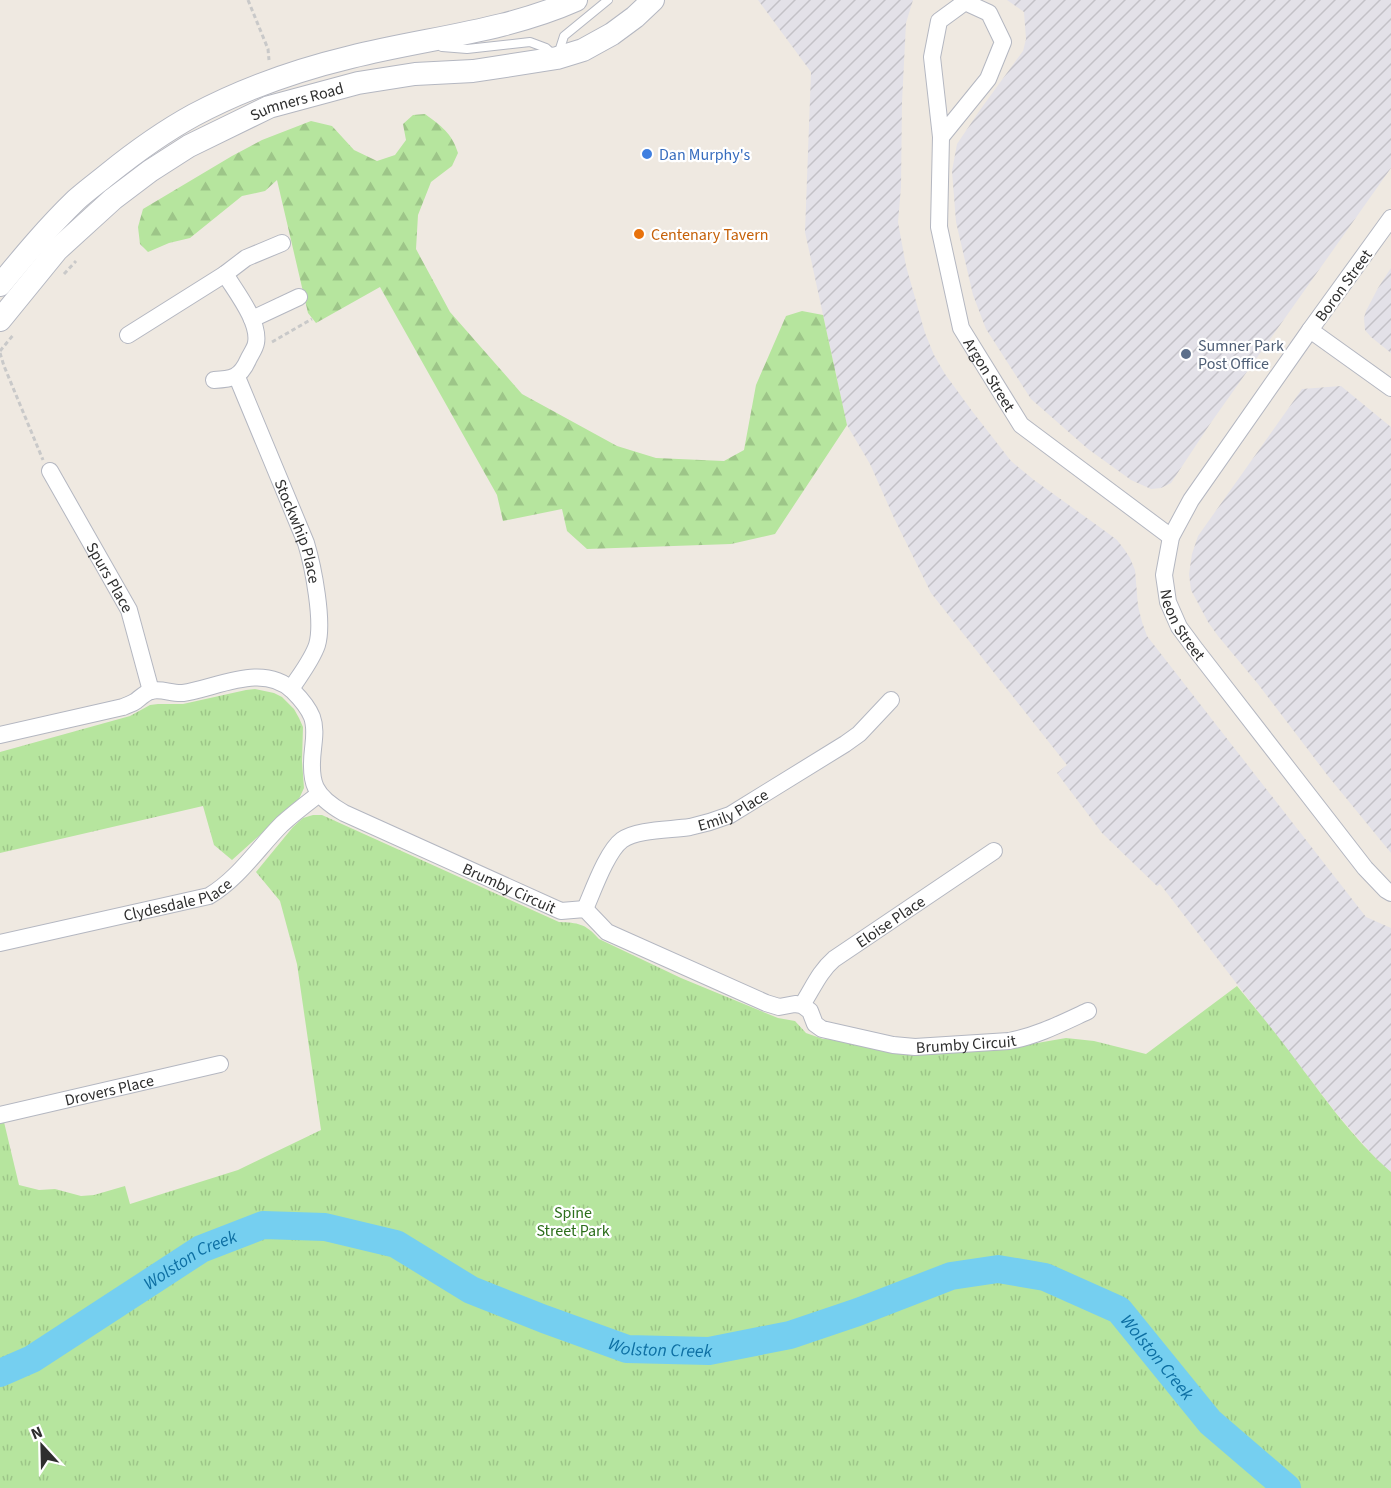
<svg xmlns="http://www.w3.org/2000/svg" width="1391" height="1488" font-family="'Source Sans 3',sans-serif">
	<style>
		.industrial { fill: url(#industrial-furrows) }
		.forest { fill: url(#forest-firs) }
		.park { fill: url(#park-tufts) }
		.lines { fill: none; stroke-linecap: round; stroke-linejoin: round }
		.river { stroke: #75cff0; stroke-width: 28 }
		.lane-casing { stroke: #b4b7c1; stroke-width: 10 }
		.street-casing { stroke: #b4b7c1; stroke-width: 18 }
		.secondary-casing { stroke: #b4b7c1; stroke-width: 24 }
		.path { stroke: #c9c9c9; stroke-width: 3; stroke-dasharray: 4.5 3; stroke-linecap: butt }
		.lane { stroke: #fff; stroke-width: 8 }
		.street { stroke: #fff; stroke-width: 16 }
		.secondary { stroke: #fff; stroke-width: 22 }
		.shop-dot { fill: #3f7fe0; stroke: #fff; stroke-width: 2 }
		.food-dot { fill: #e8710a; stroke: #fff; stroke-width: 2 }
		.service-dot { fill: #5c6f8a; stroke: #fff; stroke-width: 2 }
		.labels { text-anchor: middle; stroke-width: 4.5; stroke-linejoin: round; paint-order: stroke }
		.street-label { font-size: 16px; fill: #2e2e2e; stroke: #fff }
		.shop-label { font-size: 16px; fill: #366cbe; stroke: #fff; text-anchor: start }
		.food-label { font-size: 16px; fill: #c56008; stroke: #fff; text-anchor: start }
		.service-label { font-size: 16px; fill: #4e5e75; stroke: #fff; text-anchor: start }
		.park-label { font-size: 16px; fill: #2c6e1b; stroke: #fff }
		.water-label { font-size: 18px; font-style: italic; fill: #0d6fa3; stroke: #fff }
	</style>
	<defs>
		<pattern id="industrial-furrows" width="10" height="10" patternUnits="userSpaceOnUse" patternTransform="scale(1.5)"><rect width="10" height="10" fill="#e3e1e8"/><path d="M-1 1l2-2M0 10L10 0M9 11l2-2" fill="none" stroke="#c3c1c7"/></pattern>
		<pattern id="forest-firs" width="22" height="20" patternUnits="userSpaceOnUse" patternTransform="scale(1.5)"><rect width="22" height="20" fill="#b6e59e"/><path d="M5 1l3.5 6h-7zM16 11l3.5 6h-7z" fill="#9dc588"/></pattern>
		<pattern id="park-tufts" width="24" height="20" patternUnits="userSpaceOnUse" patternTransform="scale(1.5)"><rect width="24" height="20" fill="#b6e59e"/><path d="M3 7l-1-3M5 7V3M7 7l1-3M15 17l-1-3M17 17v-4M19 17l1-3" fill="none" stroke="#9dc588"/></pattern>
	</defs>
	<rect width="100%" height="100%" fill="#efe9e1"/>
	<g class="industrial">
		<polygon points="758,0 913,0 906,23 902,102 901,187 898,222 906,266 925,333 934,355 945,374 972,411 1011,461 1034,480 1105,531 1117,540 1124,549 1130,558 1135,570 1138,606 1142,622 1147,636 1366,917 1391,928 1391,1172 1379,1162 1337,1114 1160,884 1157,886 1102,833 1057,773 1067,765 931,593 894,518 870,464 847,425 805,232 811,72"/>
		<polygon points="1007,0 1391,0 1391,168 1210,424 1171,483 1161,488 1151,489 1131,480 1088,449 1031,399 986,329 973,295 956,222 952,171 957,144 980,110 1023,51 1026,39 1024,12"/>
		<polygon points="1391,268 1391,353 1371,337 1365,330 1364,318 1366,311 1378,288"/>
		<polygon points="1341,386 1391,427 1391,853 1328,776 1258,684 1218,636 1208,622 1191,590 1189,574 1192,554 1198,536 1302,389"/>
	</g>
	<path class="forest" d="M425,114c16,12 27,19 33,39l-6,13 -21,16 -13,33 -2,34 34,63 72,82 95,52 39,12 68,3 20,-11 12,-65 30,-69 16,-5 21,4 24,110 -72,109 -44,10 -144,5 -20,-18 -5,-22 -59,12 -6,-26 -117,-208 -64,36 -8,-10 -31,-133 -12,11 -23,5 -52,42 -21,5 -21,9 -8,-8 -2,-17 5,-18 89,-53 30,-16 49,-19 21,5 22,24 23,11 18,-6 11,-15 -3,-16 10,-9z"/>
	<g class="park">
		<polygon points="255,689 274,693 282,697 294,709 299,718 303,727 302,761 304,788 298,801 232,860 214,845 203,806 0,853 0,752 130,716 150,705 158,704 183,704 246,690"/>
		<path d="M313,815h9l237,107c19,1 26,1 40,17l82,39 97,40 17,3 11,12 17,6 197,7 46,-8 28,3 52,13 91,-68c19,23 38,46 55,69 31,41 60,83 99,117v316h-1391v-365l4,-1 15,63 20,5 16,-1 26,7 13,-1 31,-9 5,18 108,-34 83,-40 -24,-166 -17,-63 -24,-29 37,-45 10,-9z"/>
	</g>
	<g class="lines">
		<path class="river" id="s1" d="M0,1373l32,-14 169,-110 62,-24 62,2 71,17 75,46 73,29 83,30 82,2 81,-16 68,-23 93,-36 47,-7 47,8 74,33 91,112 77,66"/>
		<defs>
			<polyline id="lane" points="442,47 467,49 530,42 546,48 557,58 564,36 608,0"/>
			<g id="street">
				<polygon points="965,2 989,13 1003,42 988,79 941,137 932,57 939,21"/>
				<path id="s2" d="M941,137l-2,90 22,101 60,97 150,112"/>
				<polyline points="1391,218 1310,330 1391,388"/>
				<polyline points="252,319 299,297"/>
				<path id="s3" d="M1310,330l-119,170 -20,37 -7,38 4,27 11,25 17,23 169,218 21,22 5,3"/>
				<polyline points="128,335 225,274 246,258 282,243"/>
				<path id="s4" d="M237,377l69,166c7,23 18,79 11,102 -5,15 -17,30 -26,44"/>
				<path d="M214,380c18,-1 26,-2 34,-20 2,-5 7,-11 8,-17 4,-21 -20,-51 -31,-69"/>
				<path id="s5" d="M50,471l79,139 22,81"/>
				<path id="s6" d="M0,735l123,-28c4,-2 9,-3 13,-6 5,-4 9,-8 15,-10 10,-3 21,3 32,2 34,-5 80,-31 110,-2 8,8 15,16 19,26 4,11 2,22 1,32 -4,34 1,47 31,64l217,98 24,-2 22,23 159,71 13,4 16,-3 7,1 8,6 5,13 7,5 71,16 22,2 94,-6c28,-5 53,-18 79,-30"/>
				<path id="s7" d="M585,909c8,-18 22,-58 37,-69 15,-11 49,-10 68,-13 14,-3 27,-7 40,-12l115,-71 14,-10 32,-34"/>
				<path id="s8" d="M0,943l209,-47c30,-18 49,-48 73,-72 12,-11 24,-20 37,-30"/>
				<path id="s9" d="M802,1005c11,-17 17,-33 32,-46l160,-108"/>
				<path id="s10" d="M0,1115l220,-51"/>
			</g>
			<g id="secondary">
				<path d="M0,285c24,-29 48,-58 76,-85 10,-9 21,-17 32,-26 26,-21 55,-42 86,-59 49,-26 103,-45 157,-58 75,-19 153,-25 225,-57"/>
				<path id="s11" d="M0,320l57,-70 56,-51 37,-28 39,-25 80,-39 89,-24 57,-9 58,-3 84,-13 26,-8 29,-16 23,-17 18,-17"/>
			</g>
		</defs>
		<use href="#lane" class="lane-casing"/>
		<use href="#street" class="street-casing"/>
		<use href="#secondary" class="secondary-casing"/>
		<g class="path">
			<polyline points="248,0 268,49 269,60"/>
			<polyline points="64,274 76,261"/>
			<polyline points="272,342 312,319"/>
			<polyline points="0,351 14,334"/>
			<polyline points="0,353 4,366 43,460"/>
		</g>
		<use href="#lane" class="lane"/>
		<use href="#street" class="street"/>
		<use href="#secondary" class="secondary"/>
	</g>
	<circle class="shop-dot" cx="647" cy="154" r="6"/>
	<circle class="food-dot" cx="639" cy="234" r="6"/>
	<circle class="service-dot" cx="1186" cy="354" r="6"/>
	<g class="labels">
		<g class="street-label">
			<text dy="6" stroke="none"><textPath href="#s11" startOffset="376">Sumners Road</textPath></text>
			<text transform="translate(1343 285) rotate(-54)" y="6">Boron Street</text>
			<text dy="6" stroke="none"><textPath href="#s2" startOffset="248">Argon Street</textPath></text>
			<text dy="6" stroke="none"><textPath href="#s4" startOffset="166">Stockwhip Place</textPath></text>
			<text dy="6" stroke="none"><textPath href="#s5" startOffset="122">Spurs Place</textPath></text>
			<text dy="6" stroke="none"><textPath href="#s3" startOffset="342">Neon Street</textPath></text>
			<text dy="6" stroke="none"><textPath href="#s7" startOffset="195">Emily Place</textPath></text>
			<text dy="6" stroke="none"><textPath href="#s6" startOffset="630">Brumby Circuit</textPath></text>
			<text dy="6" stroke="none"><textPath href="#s8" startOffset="183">Clydesdale Place</textPath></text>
			<text dy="6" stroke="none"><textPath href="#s9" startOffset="124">Eloise Place</textPath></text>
			<text dy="6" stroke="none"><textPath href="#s6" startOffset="1132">Brumby Circuit</textPath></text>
			<text dy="6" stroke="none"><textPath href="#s10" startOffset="112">Drovers Place</textPath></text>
		</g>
		<g class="shop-label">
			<text x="659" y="160">Dan Murphy's</text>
		</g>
		<g class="food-label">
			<text x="651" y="240">Centenary Tavern</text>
		</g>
		<g class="service-label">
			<text x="1198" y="351">Sumner Park<tspan x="1198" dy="18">Post Office</tspan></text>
		</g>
		<g class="park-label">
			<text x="573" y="1218">Spine<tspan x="573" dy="18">Street Park</tspan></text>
		</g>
		<g class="water-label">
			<text dy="6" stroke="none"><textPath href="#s1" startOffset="222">Wolston Creek</textPath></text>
			<text dy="6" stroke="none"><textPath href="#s1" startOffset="726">Wolston Creek</textPath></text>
			<text dy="6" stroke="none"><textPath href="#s1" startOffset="1266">Wolston Creek</textPath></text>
		</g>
	</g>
	<g transform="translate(42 1446) rotate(338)" stroke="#ffffff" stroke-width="4.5" paint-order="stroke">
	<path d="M0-4.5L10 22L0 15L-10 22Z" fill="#2e2e2e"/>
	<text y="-9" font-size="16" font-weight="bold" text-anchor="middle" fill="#2e2e2e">N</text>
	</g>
</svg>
